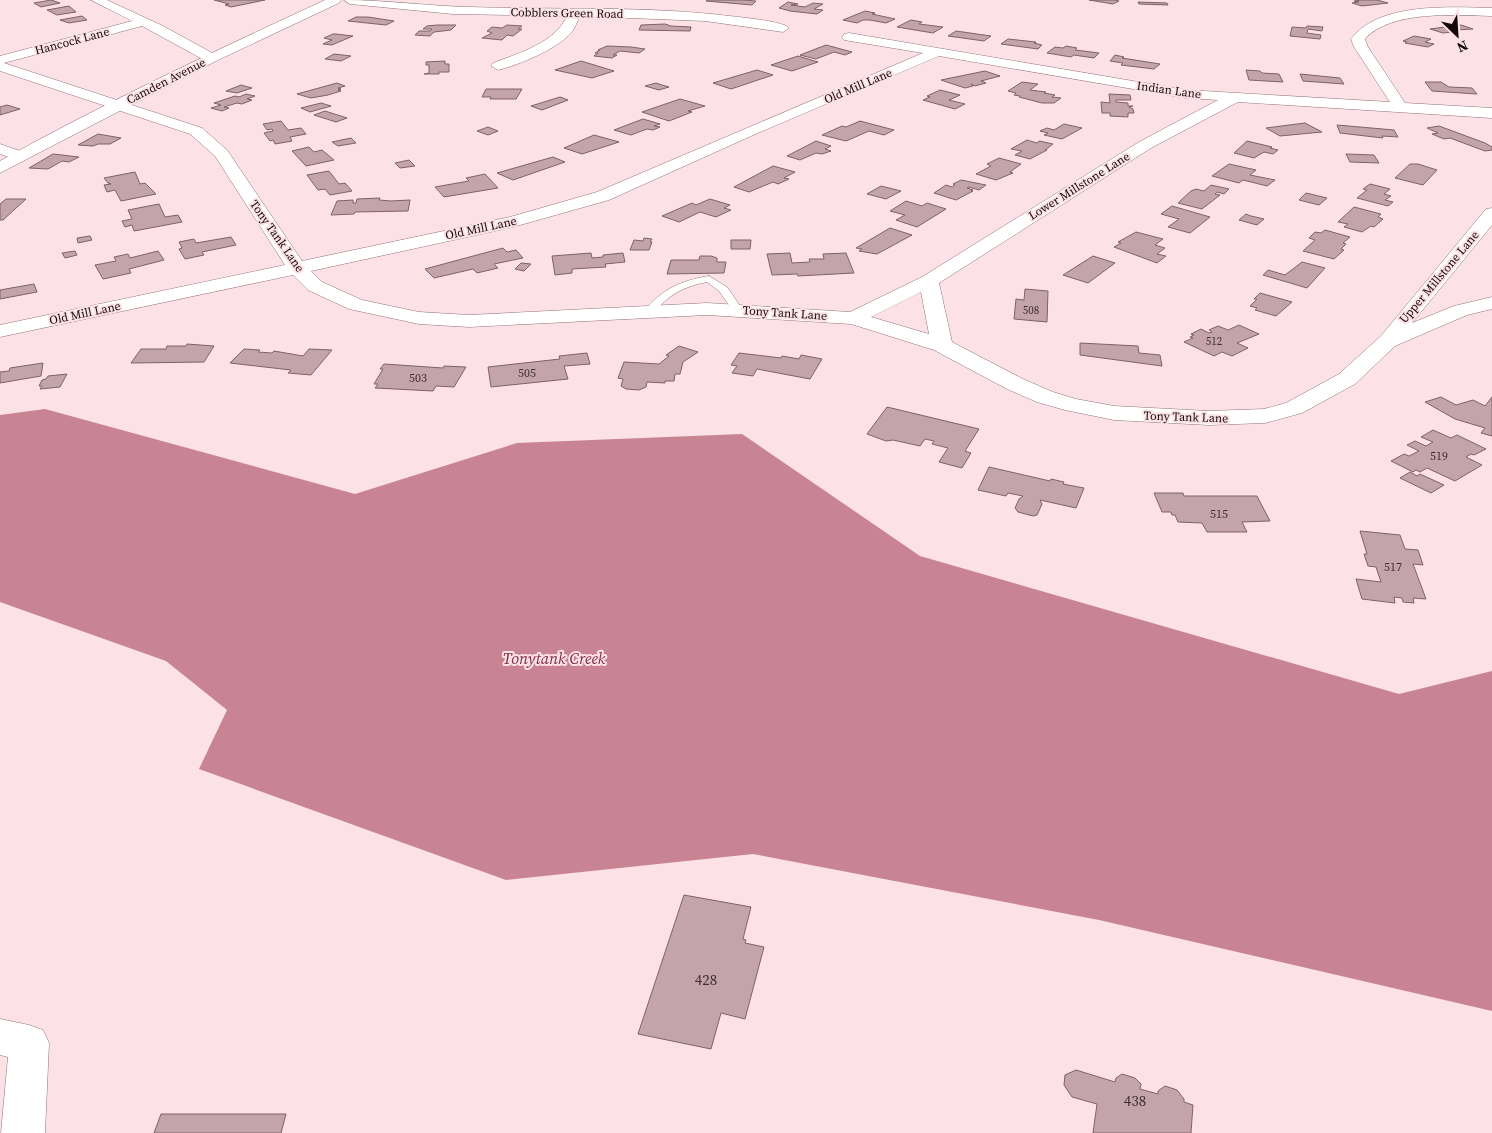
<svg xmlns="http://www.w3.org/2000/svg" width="1492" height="1133" font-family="'Source Serif 4',serif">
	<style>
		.water { fill: #c88493 }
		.building { fill: #c3a4aa; stroke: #7f6268 }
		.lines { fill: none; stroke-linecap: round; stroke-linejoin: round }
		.service-casing { stroke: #907378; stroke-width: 1 }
		.minor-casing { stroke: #907378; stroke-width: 1 }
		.tertiary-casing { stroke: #907378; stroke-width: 1 }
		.service { fill: #fff; fill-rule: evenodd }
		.minor { fill: #fff; fill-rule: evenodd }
		.tertiary { fill: #fff; fill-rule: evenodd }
		.labels { text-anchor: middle; stroke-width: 4; stroke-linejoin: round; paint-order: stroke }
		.far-number-label { font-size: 11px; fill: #403034 }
		.far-street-label { font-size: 12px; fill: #140a0c; stroke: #fce1e6 }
		.number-label { font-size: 12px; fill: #403034 }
		.near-number-label { font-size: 15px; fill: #403034 }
		.water-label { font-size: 16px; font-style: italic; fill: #7f2c45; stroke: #fce1e6 }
	</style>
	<rect width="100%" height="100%" fill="#fce1e6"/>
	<polygon class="water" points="45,409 355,494 517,443 742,434 920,556 1399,694 1492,671 1492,1011 1099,920 753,854 506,880 199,769 227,710 166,661 0,602 0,415"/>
	<g class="building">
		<polygon points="51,0 60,3 41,7 34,3"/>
		<polygon points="214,0 265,0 231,7 225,5 229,4"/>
		<polygon points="708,0 743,0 756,1 752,5 706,1"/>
		<polygon points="1089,0 1114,0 1119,1 1113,4"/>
		<polygon points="1361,0 1377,0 1388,3 1362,6 1352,3 1359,2 1354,1"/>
		<polygon points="788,2 798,4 791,5 805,7 813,3 823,4 814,9 823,10 817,14 790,11 779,8"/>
		<polygon points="1138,2 1167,3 1168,5 1139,4"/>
		<polygon points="69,6 76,12 57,15 47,10"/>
		<polygon points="865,11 875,13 872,14 895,19 886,23 870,20 863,20 857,23 843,20"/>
		<polygon points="82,16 87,20 69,23 60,20"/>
		<polygon points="356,17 368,17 394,21 386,25 348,21"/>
		<polygon points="911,20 922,22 919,24 943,27 933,33 897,27"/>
		<polygon points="665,24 671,26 691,27 690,31 639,30 641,25"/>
		<polygon points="437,25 456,25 451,30 434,32 430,36 415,35 419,31 430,31 432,29 423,29 427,26"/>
		<polygon points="507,25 522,26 518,29 522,29 513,36 507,35 502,40 482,38 492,33 487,31 492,27 502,28"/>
		<polygon points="1461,25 1473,29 1455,30 1459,31 1443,33 1430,29"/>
		<polygon points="1307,26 1323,27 1322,31 1308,29 1307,33 1321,35 1320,39 1290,36 1292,27 1306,28"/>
		<polygon points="956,31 991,36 984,41 948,36"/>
		<polygon points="333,34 336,34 353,36 332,45 323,44 332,40 324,38"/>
		<polygon points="1414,36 1431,39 1425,42 1434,44 1428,47 1422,46 1405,43 1407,42 1403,41"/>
		<polygon points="1008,39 1036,42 1034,43 1042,45 1038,49 1001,44"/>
		<polygon points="826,45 852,52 845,55 834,52 816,59 800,55"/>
		<polygon points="607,46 631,47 645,49 639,53 620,51 613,55 617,55 612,58 594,56 598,53 595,53 600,50 598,50"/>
		<polygon points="1066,46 1077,48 1075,50 1099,53 1094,58 1074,55 1071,57 1047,53 1055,47 1063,48"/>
		<polygon points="334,54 351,56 341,61 325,59"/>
		<polygon points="1115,55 1124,57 1122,58 1160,64 1154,69 1121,65 1123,63 1110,61"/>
		<polygon points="798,56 818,62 792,71 771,65"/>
		<polygon points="445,61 445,64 449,64 449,72 439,72 439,74 424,74 429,73 429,65 426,65 426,62"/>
		<polygon points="581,61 614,71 592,78 555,70"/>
		<polygon points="757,70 773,75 731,89 713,83"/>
		<polygon points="1246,70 1260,71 1262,73 1279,74 1283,82 1249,80"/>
		<polygon points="985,71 1000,76 981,81 986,83 975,86 971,84 973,86 965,88 941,80"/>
		<polygon points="1300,74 1340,78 1344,84 1303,81"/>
		<polygon points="1022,82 1038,84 1030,90 1046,92 1044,93 1055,95 1052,97 1061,98 1054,103 1042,103 1019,97 1020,96 1014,95 1016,93 1008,91"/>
		<polygon points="1425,82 1441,82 1449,87 1472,88 1477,94 1432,91"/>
		<polygon points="337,83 345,86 338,88 341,89 338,90 341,91 328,95 311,98 297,94"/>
		<polygon points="656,83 662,85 669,87 659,90 645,86"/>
		<polygon points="241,85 252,88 237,93 226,91"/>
		<polygon points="486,89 522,89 516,99 490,99 491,97 482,97"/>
		<polygon points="940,90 960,95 949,100 965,104 955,109 923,100 930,97 927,96"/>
		<polygon points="246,94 255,96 247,99 252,100 242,104 237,103 224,107 229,108 222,111 211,108 221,105 214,103 235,96 239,97"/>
		<polygon points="1109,94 1130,95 1131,100 1116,100 1116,102 1128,103 1128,106 1133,106 1129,107 1133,109 1134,113 1128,113 1128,117 1110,116 1110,113 1102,113 1101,102 1110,103"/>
		<polygon points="560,97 568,100 542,110 531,106"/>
		<polygon points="680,99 705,106 688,111 692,112 669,121 642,112"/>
		<polygon points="321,103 331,106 310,112 301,108"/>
		<polygon points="7,105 20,109 0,115 0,107"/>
		<polygon points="325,111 347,118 336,122 314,115"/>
		<polygon points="643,119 660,124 654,126 660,127 653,130 647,129 631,135 614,130"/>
		<polygon points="281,121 288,130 301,128 306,134 290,137 292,141 275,144 273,140 270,141 264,133 273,131 272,129 267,130 263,124"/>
		<polygon points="860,121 894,130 884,135 869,131 846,141 822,135 842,126 846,127"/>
		<polygon points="1305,123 1322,132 1280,136 1266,128"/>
		<polygon points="1064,124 1082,128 1062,139 1044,135 1048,133 1040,131 1047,128 1054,130"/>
		<polygon points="1337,125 1394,130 1398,137 1382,136 1383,138 1340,133"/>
		<polygon points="1439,126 1485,143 1492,147 1492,150 1485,151 1450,138 1444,139 1432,134 1438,133 1427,128"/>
		<polygon points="488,127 498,131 488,135 477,131"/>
		<polygon points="98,134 121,138 110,144 98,144 93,146 78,145"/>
		<polygon points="594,135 619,142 582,154 564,148"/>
		<polygon points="351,138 356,143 338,146 332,142"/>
		<polygon points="1027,140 1037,143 1039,141 1053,144 1045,150 1047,150 1030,159 1015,155 1022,151 1011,149"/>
		<polygon points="816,141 831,146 825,149 831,151 822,154 816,153 800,160 787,156"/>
		<polygon points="1247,141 1272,147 1270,148 1278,150 1273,154 1264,152 1254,158 1234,153"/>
		<polygon points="309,147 314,152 322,150 334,160 306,166 292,151"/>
		<polygon points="53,154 79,157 69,162 62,161 48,169 29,168"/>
		<polygon points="1346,154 1374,155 1379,163 1350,162"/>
		<polygon points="553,157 565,162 513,180 497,173"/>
		<polygon points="999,158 1021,164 1010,172 1013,173 996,180 976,174 991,166 987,164"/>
		<polygon points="409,160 415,166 400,168 395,163"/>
		<polygon points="1229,164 1256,170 1250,175 1275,180 1267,186 1243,180 1239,183 1212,176"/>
		<polygon points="1410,164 1418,164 1437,170 1423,185 1395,178"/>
		<polygon points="773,166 795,172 784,178 789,179 778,184 773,182 749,192 734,187"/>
		<polygon points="329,171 339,184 345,183 352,191 330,195 325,189 318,190 307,175"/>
		<polygon points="135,172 140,184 145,183 156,194 121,201 115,190 107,192 104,185 111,184 108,183 104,178"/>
		<polygon points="485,174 498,188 444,197 435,187 469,181 466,178"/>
		<polygon points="961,180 986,185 979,190 969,187 967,188 973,190 971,191 973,191 956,200 934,193 946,185 952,187 955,185 953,184"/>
		<polygon points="1370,184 1390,189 1384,194 1391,196 1385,200 1393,202 1388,206 1357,198 1367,190 1363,189"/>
		<polygon points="1211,185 1229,189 1224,194 1217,192 1215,194 1220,195 1202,209 1178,203 1191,191 1196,189 1204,191"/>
		<polygon points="881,186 901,191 886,199 867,194"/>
		<polygon points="1306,193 1327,198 1319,205 1299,200"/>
		<polygon points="380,198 379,200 391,201 410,200 408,211 355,212 354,214 331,215 337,201 353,200 353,203 356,203 357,199"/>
		<polygon points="6,199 26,199 3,220 0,220 0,204"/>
		<polygon points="710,199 730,205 724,208 731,210 716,217 700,212 679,222 662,216 692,203 696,205"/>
		<polygon points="906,201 922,206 927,203 946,209 917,227 896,220 905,215 890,211"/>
		<polygon points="159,204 165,217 178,215 182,222 134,231 132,225 125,227 122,221 132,219 128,210"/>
		<polygon points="1172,206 1210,217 1190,233 1168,227 1179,219 1161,214"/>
		<polygon points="1354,207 1381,214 1378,217 1383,219 1374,227 1371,226 1362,232 1344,227 1348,224 1338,222"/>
		<polygon points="1246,214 1251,216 1264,219 1257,225 1239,220"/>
		<polygon points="890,228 912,235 877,254 859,251 862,249 856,248"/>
		<polygon points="1325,230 1350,237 1343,243 1346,244 1341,249 1344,250 1334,259 1303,251 1315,240 1309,238 1315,232 1321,233"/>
		<polygon points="1136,232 1163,239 1155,245 1165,248 1157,254 1166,256 1157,263 1114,247 1121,243 1118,242"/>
		<polygon points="90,236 92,240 78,243 77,238"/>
		<polygon points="231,237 236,245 202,252 204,255 185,259 179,249 182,248 179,242 194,239 196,243"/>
		<polygon points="644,238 652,239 650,242 652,242 649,250 630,250 634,240 643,241"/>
		<polygon points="731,240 751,240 750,249 731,249"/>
		<polygon points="503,248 507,252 516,250 523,258 494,264 498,268 477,273 473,269 434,278 425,269"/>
		<polygon points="75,251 77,255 65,258 62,253"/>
		<polygon points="158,251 164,260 129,269 131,273 103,279 95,265 116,261 114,257 128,254 130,258"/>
		<polygon points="591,253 592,258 603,257 603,255 623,253 625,262 605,264 606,267 572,269 572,273 555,275 552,256"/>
		<polygon points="790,253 792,263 810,262 809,259 824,259 823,254 846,253 854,273 798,276 797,274 772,275 767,254"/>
		<polygon points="700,256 711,256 717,258 717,262 726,262 724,273 667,274 671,260 699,260"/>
		<polygon points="1093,256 1115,263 1088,283 1063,275"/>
		<polygon points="1302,262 1325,268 1307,288 1263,275 1268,270 1285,275"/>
		<polygon points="521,263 531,264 524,271 515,269"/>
		<polygon points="34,284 37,292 0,299 0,290"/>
		<polygon points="1025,289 1048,291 1047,322 1014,319 1016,299 1024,300"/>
		<polygon points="1260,293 1292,302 1276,316 1255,310 1257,308 1250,306 1257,299 1254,299"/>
		<polygon points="1239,325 1259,334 1237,343 1248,348 1232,356 1222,352 1214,356 1184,342 1193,338 1190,337 1194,335 1191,334 1201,329 1209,333 1212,332 1209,330 1218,326 1228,330"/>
		<polygon points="1080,343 1138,346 1139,353 1160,355 1162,366 1080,355"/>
		<polygon points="187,344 214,346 204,362 131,363 141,349 166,349 167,346 186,346"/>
		<polygon points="679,346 698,352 683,362 680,374 675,374 674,381 665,381 665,383 647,382 646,387 639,390 626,389 621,386 623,379 618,378 624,362 659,364 669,356 666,355"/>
		<polygon points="244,349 260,350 258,352 272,353 274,351 303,356 309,349 332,350 311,375 288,373 291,370 230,363"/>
		<polygon points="587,353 590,364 564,366 568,379 491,387 488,367 560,359 559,356"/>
		<polygon points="739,353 781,358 782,356 799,359 801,355 822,359 810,379 757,369 753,376 732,373 737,366 731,365"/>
		<polygon points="43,363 41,376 0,383 0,372 9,371 10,368"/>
		<polygon points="384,364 443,368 444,366 466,367 454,387 436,386 433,391 375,388 378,384 374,384 383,369 380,369"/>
		<polygon points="67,374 60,387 40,389 42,386 39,386 42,380 46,379 48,376"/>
		<polygon points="1441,397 1456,405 1473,400 1485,406 1492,397 1492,436 1481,433 1485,428 1455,419 1425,402"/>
		<polygon points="887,407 979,429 965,451 971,453 962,468 939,462 948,448 932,444 934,441 925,439 920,446 893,440 886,441 867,434"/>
		<polygon points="1433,430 1451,438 1457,435 1486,449 1474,455 1471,454 1466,457 1482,465 1455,481 1427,468 1420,472 1416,470 1413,472 1391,461 1404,454 1409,456 1419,451 1407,445 1415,441 1426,446 1433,442 1421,437"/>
		<polygon points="989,467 1050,481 1051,479 1064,482 1063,484 1084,488 1076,508 1040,500 1042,504 1037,515 1033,516 1018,512 1015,508 1019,499 1023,496 1008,493 1006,496 978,490"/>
		<polygon points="1410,472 1417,476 1420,474 1444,485 1431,493 1400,478"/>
		<polygon points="1154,493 1183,493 1184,496 1257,496 1270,521 1242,522 1247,532 1207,532 1202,523 1178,522 1175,515 1172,515 1171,512 1162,512"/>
		<polygon points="1360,531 1400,535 1405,549 1418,550 1423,565 1413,564 1426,599 1413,598 1414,603 1403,602 1402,598 1394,597 1395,603 1362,599 1356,579 1381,582 1376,567 1368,566 1364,554 1367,554"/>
		<polygon points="684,895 751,907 743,939 746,940 745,943 764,947 745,1019 721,1013 711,1049 638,1034"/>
		<polygon points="1076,1070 1115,1082 1116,1078 1122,1074 1135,1078 1141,1084 1140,1089 1158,1094 1158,1091 1165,1086 1177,1090 1184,1099 1184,1102 1193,1105 1191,1133 1093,1133 1097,1104 1072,1097 1064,1085 1065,1075"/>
		<polygon points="161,1114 286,1114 281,1133 154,1133"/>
	</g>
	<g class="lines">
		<defs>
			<path id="service" d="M709,276l18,11 16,23 -1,2h-8l-15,-21 -12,-9c-22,4 -40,13 -53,31h-8l-1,-2c16,-22 38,-31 64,-35z"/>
			<g id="minor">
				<path d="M91,0h16l56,26 53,29 2,3 -7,4 -5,-1 -64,-35 -138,37 198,65 25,22 75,111 208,-44 87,-25 326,-139 -79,-13 -2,-3 2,-3 5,-1 337,57 204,12 -36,-55 -3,-8c27,-37 100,-32 141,-31v8c-36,-1 -102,-6 -127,23l3,8 37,56 87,5v10l-254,-16 -87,46 -212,135 13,59 71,37 30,13 23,7 38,7 95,5 55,-2 22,-6 53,-29 42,-38 105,-127 6,-1v17l-80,98 42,-17 38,-9v12l-25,6 -72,31 -40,38 -53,29 -37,10 -56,2 -95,-5 -49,-10 -28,-8 -30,-13 -73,-39 -83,-26 -144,-9 -238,12 -50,-3 -70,-15 -41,-19 -15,-15 -293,62v-12l285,-60 -70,-109 -25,-22 -190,-63v-15l132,-35zM939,56l247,42 32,2 -79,42 -217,135 -72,35 -143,-9 -238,12 -50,-3 -57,-12 -40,-18 -11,-11 202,-44 96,-27 151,-68zM921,292l8,42 -58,-17z"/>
				<path d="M344,0c42,0 83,6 125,7 81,3 162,-1 243,7 13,2 71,6 77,14l-6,4 -78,-11 -125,-5c-3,6 -5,12 -9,17 -14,16 -52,32 -73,37l-7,-4 2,-3c26,-10 62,-20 74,-47l-114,-2 -103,-10z"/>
				<polygon points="0,144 26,153 28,156 26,159 20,161 0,154"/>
				<polygon points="0,1019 29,1025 43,1030 49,1043 45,1133 1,1133 8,1057 0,1055"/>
			</g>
			<path id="tertiary" d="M325,0h16l-2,3 -123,58 -216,112v-12c106,-59 215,-110 325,-161z"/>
		</defs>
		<use href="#service" class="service-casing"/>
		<use href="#minor" class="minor-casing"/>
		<use href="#tertiary" class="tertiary-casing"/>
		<use href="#service" class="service"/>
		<use href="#minor" class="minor"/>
		<use href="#tertiary" class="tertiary"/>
	</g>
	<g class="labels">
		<g class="far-number-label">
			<text x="1031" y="314">508</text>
			<text x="1214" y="345">512</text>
		</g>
		<g class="far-street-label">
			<text transform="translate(567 13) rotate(1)" y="4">Cobblers Green Road</text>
			<text transform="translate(72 41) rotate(-15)" y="4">Hancock Lane</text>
			<text transform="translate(166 81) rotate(-27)" y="4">Camden Avenue</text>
			<text transform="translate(858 86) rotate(-23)" y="4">Old Mill Lane</text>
			<text transform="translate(1169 90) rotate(8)" y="4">Indian Lane</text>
			<text transform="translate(1079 186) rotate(-32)" y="4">Lower Millstone Lane</text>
			<text transform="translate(481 228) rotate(-12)" y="4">Old Mill Lane</text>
			<text transform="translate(277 236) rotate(55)" y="4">Tony Tank Lane</text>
			<text transform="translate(1439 277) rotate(-50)" y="4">Upper Millstone Lane</text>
			<text transform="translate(85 313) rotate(-12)" y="4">Old Mill Lane</text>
			<text transform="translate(785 313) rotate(4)" y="4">Tony Tank Lane</text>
			<text transform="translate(1186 417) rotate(2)" y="4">Tony Tank Lane</text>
		</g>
		<g class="number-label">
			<text x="527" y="377">505</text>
			<text x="418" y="382">503</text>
			<text x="1439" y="460">519</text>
			<text x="1219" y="518">515</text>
			<text x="1393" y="571">517</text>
		</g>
		<g class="near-number-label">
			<text x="706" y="985">428</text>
			<text x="1135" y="1106">438</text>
		</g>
		<g class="water-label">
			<text x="554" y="664">Tonytank Creek</text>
		</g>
	</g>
	<g transform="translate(1457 35) rotate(155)" stroke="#fce1e6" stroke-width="4" paint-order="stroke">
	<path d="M0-4L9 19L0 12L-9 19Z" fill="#140a0c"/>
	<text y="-8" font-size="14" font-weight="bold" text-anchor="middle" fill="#140a0c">N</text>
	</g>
</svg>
